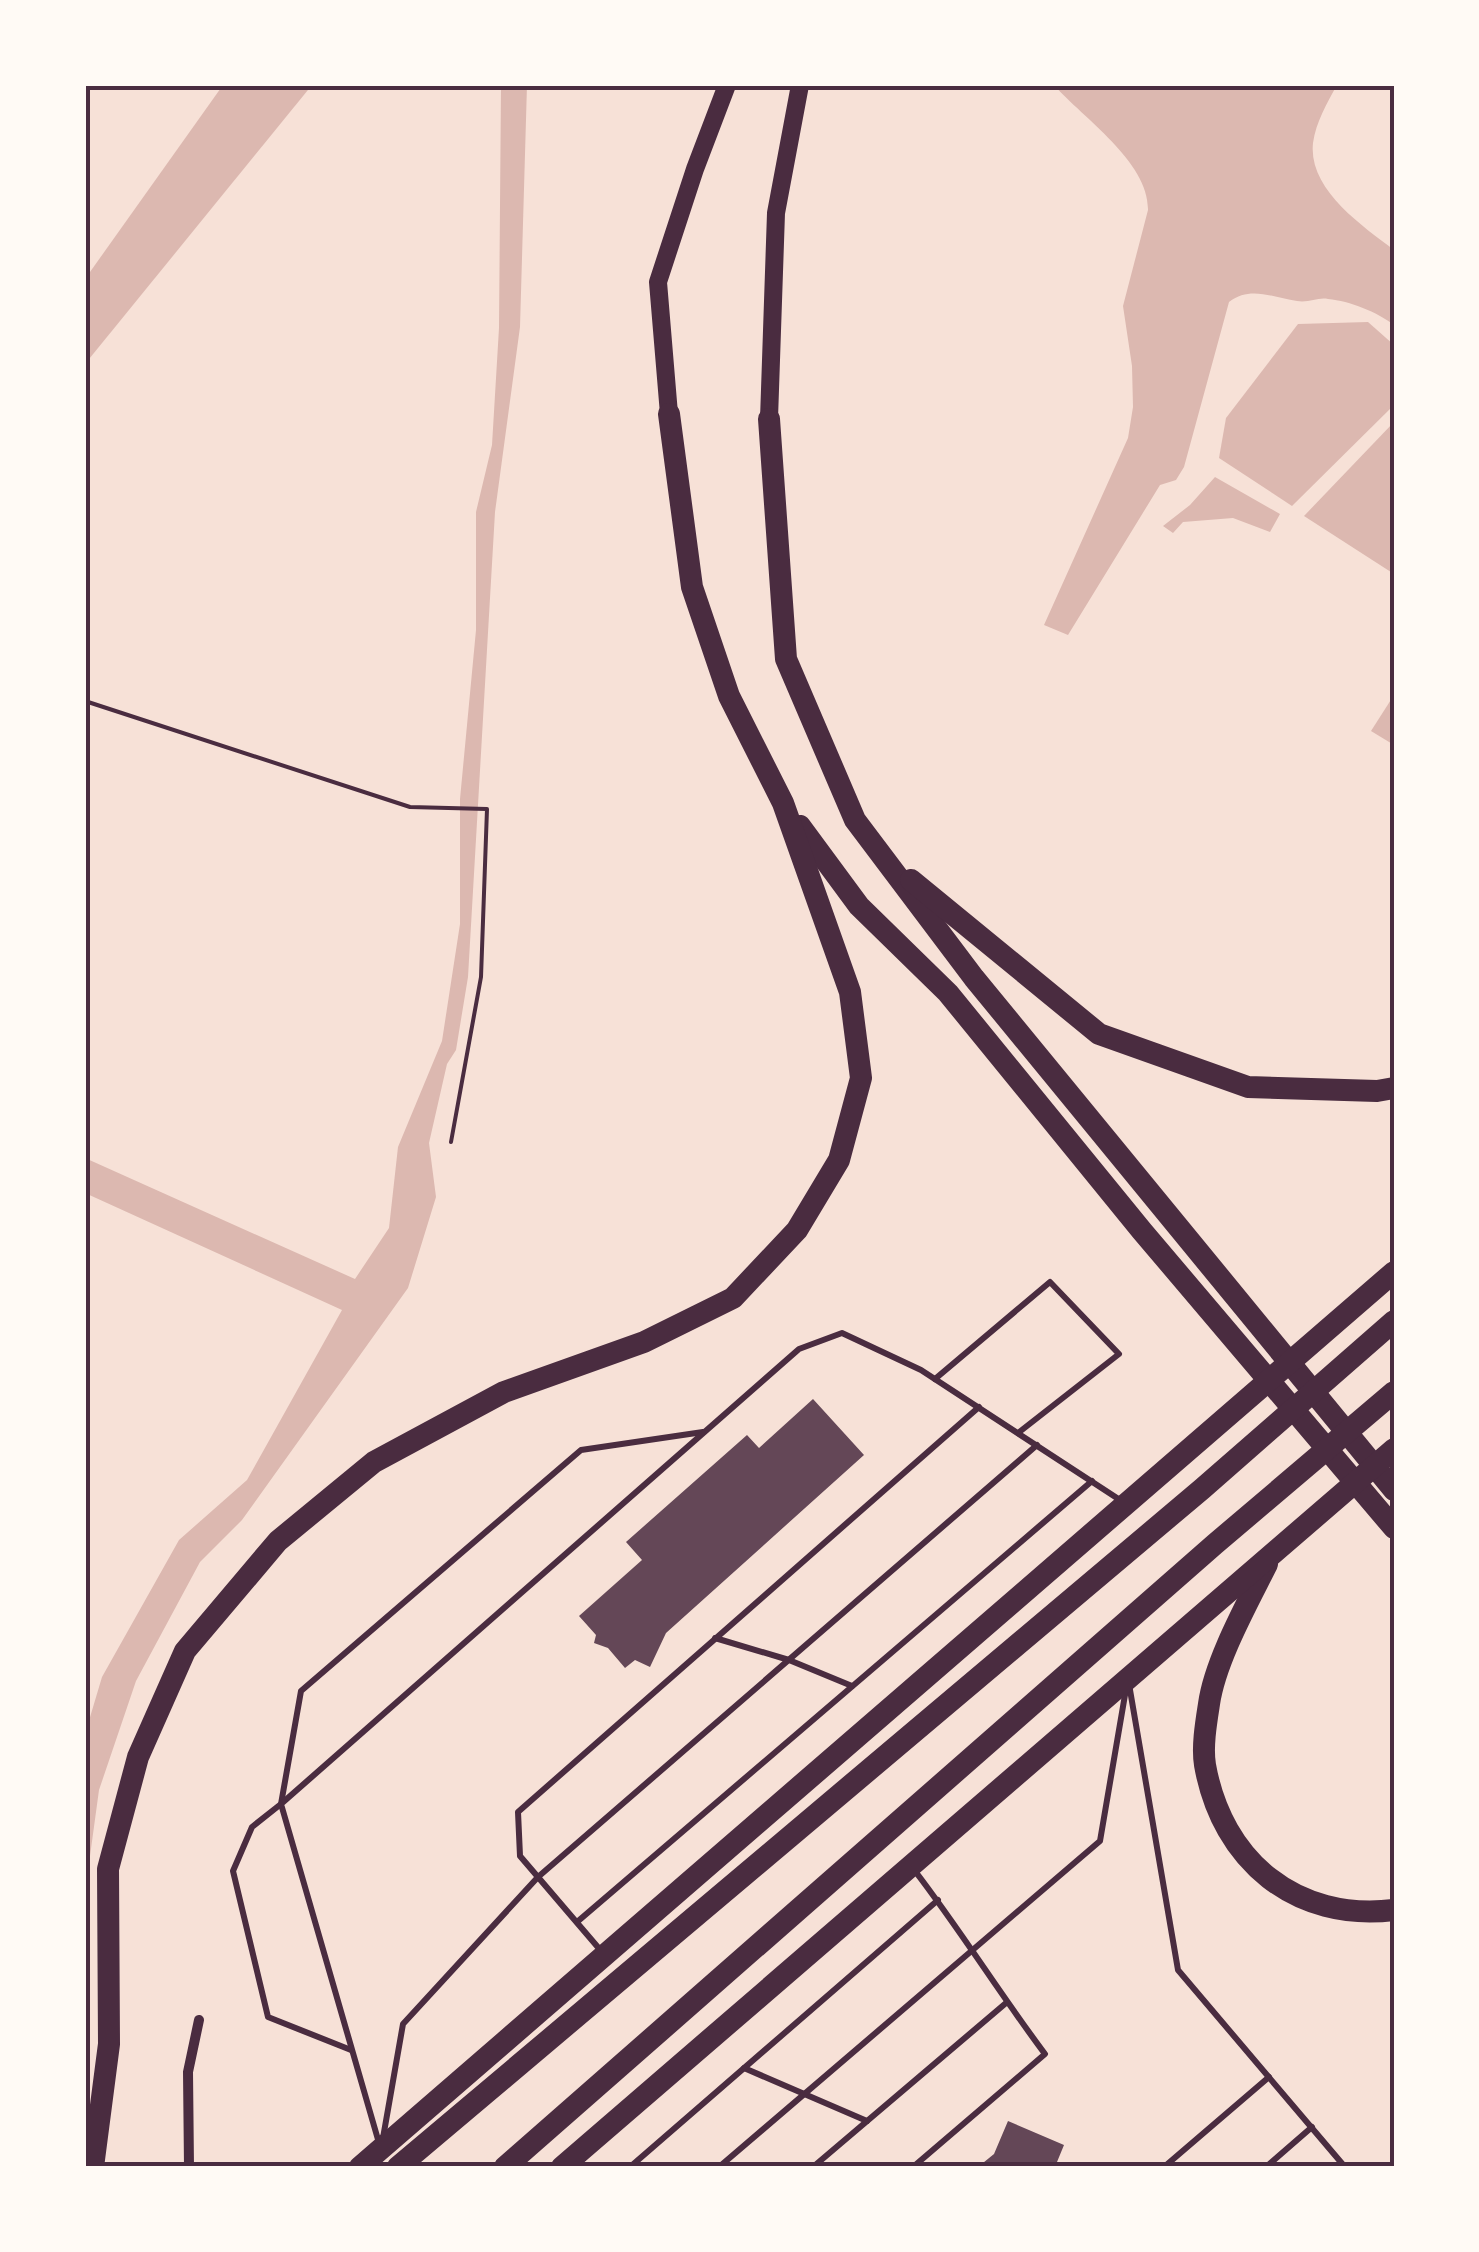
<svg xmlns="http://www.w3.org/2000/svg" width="1479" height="2252" font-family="Helvetica,sans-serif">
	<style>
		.water { fill: #dcb8b0 }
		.building { fill: #644757 }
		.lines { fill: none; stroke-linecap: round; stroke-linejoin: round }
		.path { stroke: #4a2c40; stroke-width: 4 }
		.service { stroke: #4a2c40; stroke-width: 6 }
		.minor { stroke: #4a2c40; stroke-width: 10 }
		.primary { stroke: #4a2c40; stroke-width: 18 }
		.motorway { stroke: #4a2c40; stroke-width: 22 }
		.neatline { fill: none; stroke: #4a2c40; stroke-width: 4 }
	</style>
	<rect width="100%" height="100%" fill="#f7e1d7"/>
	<g class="water">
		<polygon points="223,85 312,85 85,364 85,279"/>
		<polygon points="501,85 527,85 520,327 495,512 468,977 456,1050 447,1064 429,1143 436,1197 408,1288 242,1520 200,1562 136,1681 99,1790 90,1856 85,2069 85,1734 102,1677 179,1540 247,1480 342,1310 85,1193 85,1158 355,1279 389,1228 398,1147 442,1041 460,924 460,799 476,630 476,512 492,445 499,328"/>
		<path d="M1054,85h283c-10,18 -21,37 -24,58 -5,46 48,82 81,107v75c-17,-13 -44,-24 -66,-26 -10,-2 -19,4 -31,2 -24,-3 -46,-16 -68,1l-45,165 -8,13 -16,5 -92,150 -24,-10 84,-187 5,-31 -1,-41 -9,-60 25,-96c1,-48 -64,-91 -94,-125z"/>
		<polygon points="1368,322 1394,345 1394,405 1292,506 1219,458 1226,418 1298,324"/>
		<polygon points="1394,422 1394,574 1304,516"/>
		<polygon points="1215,477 1280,514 1270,532 1233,518 1183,522 1173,533 1163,526 1190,505"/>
		<polygon points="1394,695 1394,745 1371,731"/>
	</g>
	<g class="building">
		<polygon points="813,1399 864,1455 666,1633 650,1667 635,1660 625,1668 608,1648 594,1643 596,1635 579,1616 642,1560 626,1542 747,1435 759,1448"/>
		<polygon points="1008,2121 1064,2145 1057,2162 1061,2167 978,2167 994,2154"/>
	</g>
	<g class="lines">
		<polyline class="path" points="85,701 410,807 487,809 481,977 451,1142"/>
		<g class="service">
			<polyline points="935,1379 1050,1282 1119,1354 1018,1433"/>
			<polyline points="715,1638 789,1660 852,1686"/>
			<polyline points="1129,1684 1178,1970 1345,2167"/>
			<polyline points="577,1922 1092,1481"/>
			<polyline points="602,1952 520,1856 518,1812 979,1407"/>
			<polyline points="351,2050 268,2017 233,1871 252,1827 281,1804 301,1691 581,1450 703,1432"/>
			<polyline points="744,2068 867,2121"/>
			<polyline points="383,2138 403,2024 538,1877 1037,1445"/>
			<polyline points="379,2143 281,1804 799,1349 842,1333 921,1370 1120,1500"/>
			<polyline points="630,2167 938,1900"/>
			<polyline points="719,2167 1100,1841 1126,1689"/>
			<polyline points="813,2167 1006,2003"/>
			<path d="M913,2167l132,-113c-45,-60 -84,-123 -130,-183"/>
			<polyline points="1164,2167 1269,2077"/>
			<polyline points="1266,2167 1312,2127"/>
		</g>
		<polyline class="minor" points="189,2167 188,2072 199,2020"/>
		<g class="primary">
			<polyline points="669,414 658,282 695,169 727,85"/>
			<polyline points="769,419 776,213 800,85"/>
		</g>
		<g class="motorway">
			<polyline points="769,419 786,659 855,820 974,978 1394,1490"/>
			<polyline points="800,826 859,906 948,993 1142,1231 1394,1528"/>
			<polyline points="911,880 1099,1034 1248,1087 1377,1091 1394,1088"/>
			<path d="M1267,1564c-20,40 -52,97 -58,140 -3,19 -7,43 -4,61 17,96 91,157 189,145"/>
			<polyline points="93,2167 109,2044 108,1869 138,1757 185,1651 278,1541 374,1462 504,1392 644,1342 733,1298 797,1230 839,1160 861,1078 850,992 783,803 729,696 692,587 669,414"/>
			<polyline points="360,2167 1394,1272"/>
			<polyline points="398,2167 1202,1489 1394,1321"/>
			<polyline points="505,2167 1215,1544 1394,1392"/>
			<polyline points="562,2167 1394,1449"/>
		</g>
	</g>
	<rect width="1479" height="2252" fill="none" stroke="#fffaf5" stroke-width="175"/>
	<rect x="88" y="88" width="1304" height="2076" class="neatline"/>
</svg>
